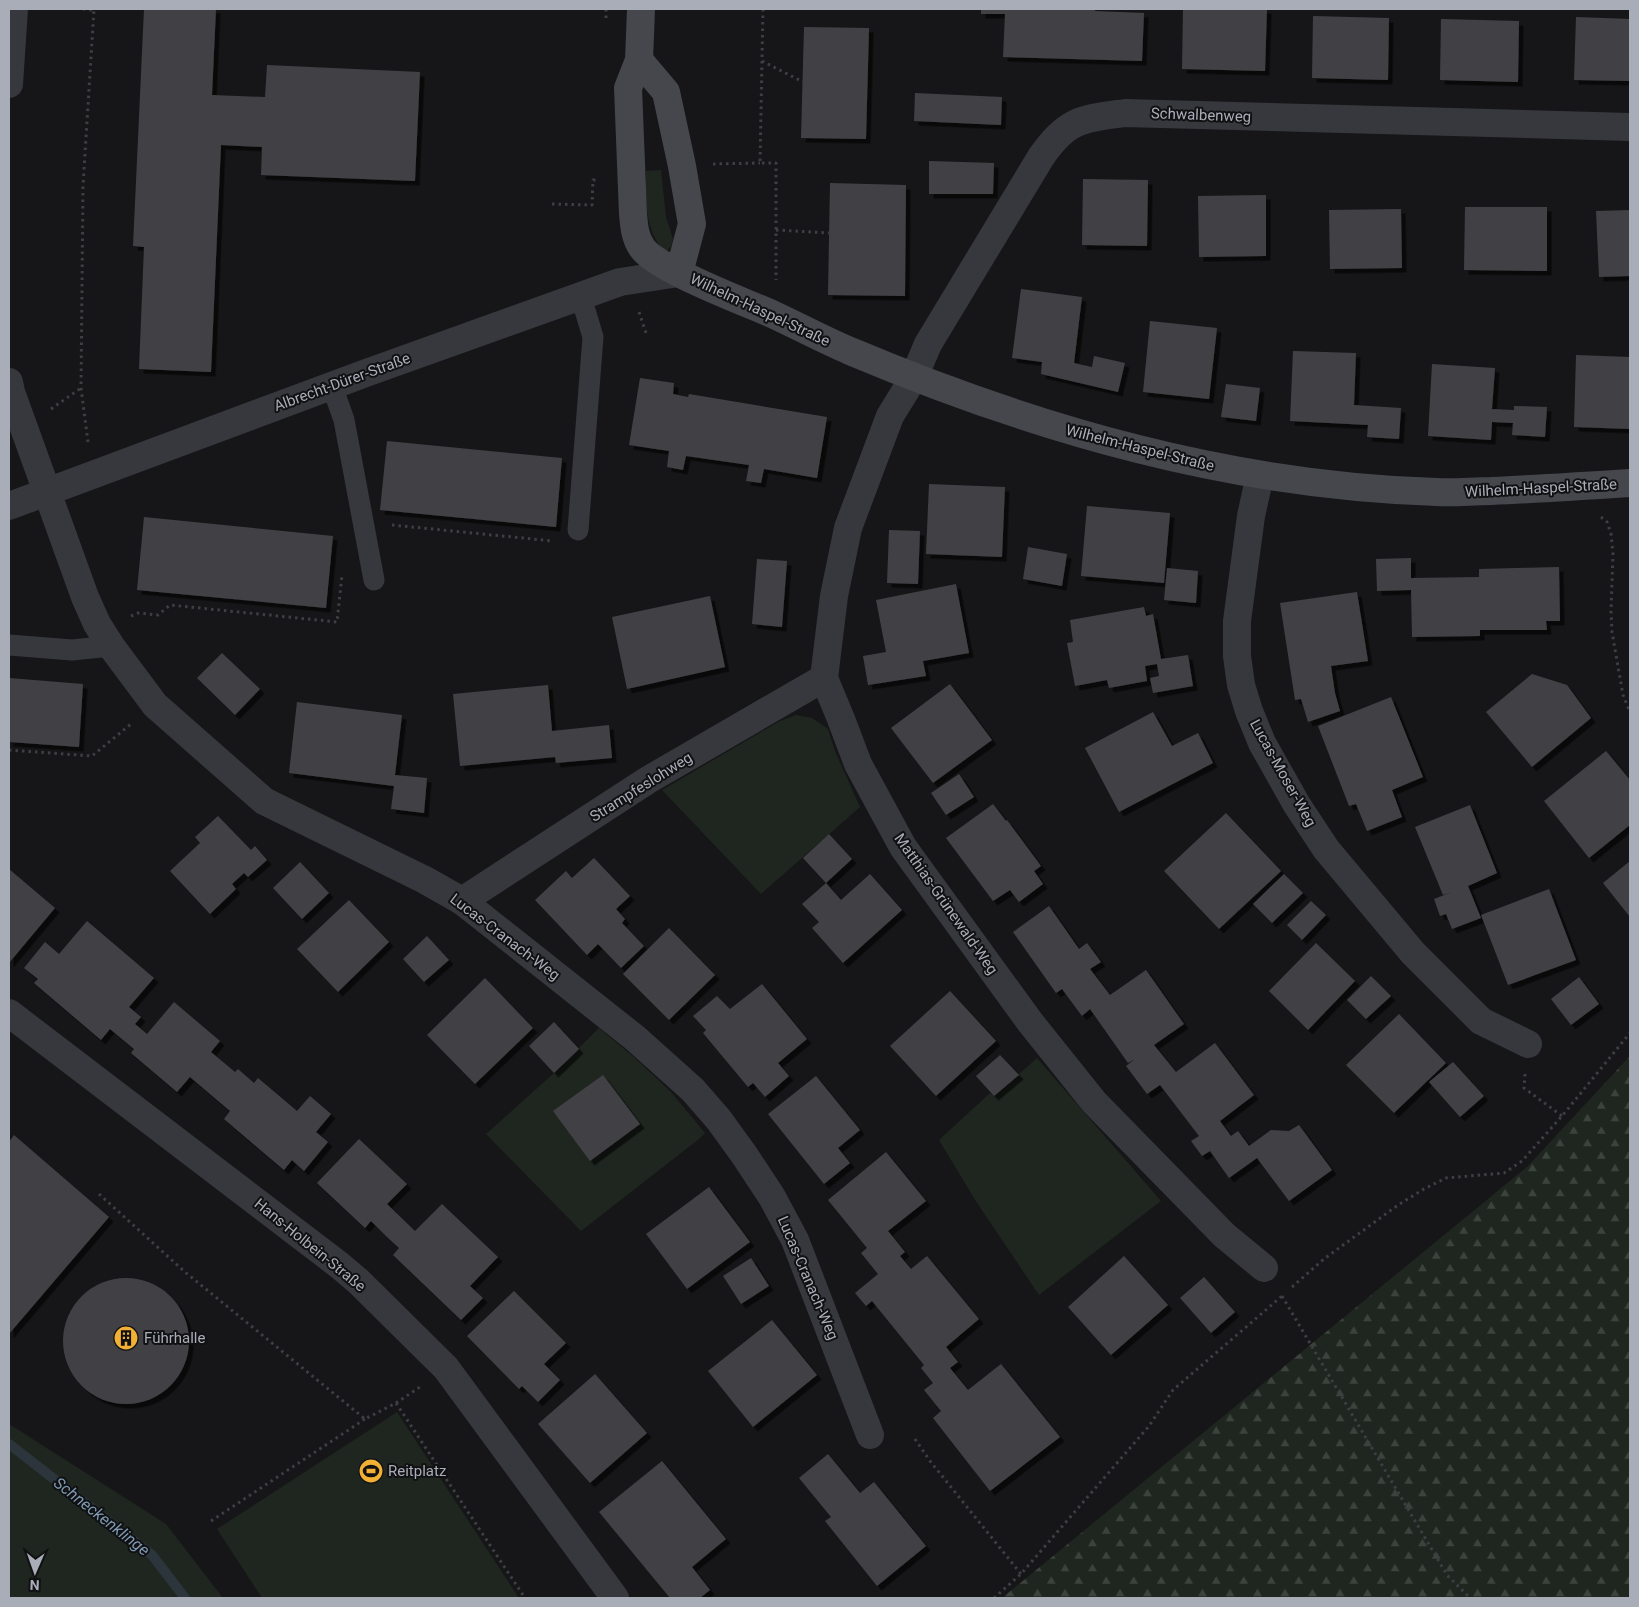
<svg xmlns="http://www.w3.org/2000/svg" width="1639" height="1607" font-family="Roboto,sans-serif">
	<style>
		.grass { fill: #1e261f }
		.forest { fill: url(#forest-firs) }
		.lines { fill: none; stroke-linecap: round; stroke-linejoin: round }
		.stream { stroke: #2c353c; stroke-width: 10 }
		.building { fill: #404145; filter: url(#shadow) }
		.path { stroke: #3d3f44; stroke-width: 3; stroke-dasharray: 2.5 4; stroke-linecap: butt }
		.lane { stroke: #37383d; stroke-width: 21 }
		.street { stroke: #37383d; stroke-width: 28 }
		.secondary { stroke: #45474d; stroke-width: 28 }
		.labels { text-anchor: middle; stroke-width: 4; stroke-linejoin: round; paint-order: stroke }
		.street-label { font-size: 15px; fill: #a8adb8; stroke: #111113 }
		.poi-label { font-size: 15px; fill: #a8adb8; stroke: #111113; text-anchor: start }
		.water-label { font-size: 16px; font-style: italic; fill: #7f9bb3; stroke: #111113 }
	</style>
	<defs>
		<pattern id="forest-firs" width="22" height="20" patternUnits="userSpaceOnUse" patternTransform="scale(1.25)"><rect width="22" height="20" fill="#1e261f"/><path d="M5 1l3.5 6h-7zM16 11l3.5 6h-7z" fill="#3c433d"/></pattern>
		<filter id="shadow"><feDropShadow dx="4.5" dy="4.5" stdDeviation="0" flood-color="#0009"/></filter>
	</defs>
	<rect width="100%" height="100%" fill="#161618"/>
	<g class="grass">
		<path d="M661,170l5,47 7,22 -2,7 -5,6c-22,-19 -20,-54 -20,-81z"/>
		<polygon points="796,715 812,718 828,729 835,751 860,807 761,894 662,790 780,721"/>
		<polygon points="599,1028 635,1058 671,1092 705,1133 699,1139 581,1231 486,1134 554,1073"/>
		<polygon points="1037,1058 1161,1201 1039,1295 977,1203 939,1140 990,1093 994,1096"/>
		<polygon points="397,1412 519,1598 262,1598 217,1529"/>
		<polygon points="9,1424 166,1524 223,1598 9,1598"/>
	</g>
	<polygon class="forest" points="1630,1056 1630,1598 1002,1598 1527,1167"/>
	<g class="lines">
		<polyline class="stream" points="9,1444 152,1555 185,1598"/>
	</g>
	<g class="building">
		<polygon points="144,9 216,9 212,95 265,97 267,65 420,72 415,181 261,175 262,147 221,145 211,372 139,369 144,247 133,246"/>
		<polygon points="981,9 1095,9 1095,11 1144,13 1142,61 1003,57 1005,14 981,14"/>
		<polygon points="1183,9 1267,9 1265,71 1182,69"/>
		<polygon points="1313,16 1389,18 1388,80 1312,78"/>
		<polygon points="1576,17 1630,19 1630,81 1574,80"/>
		<polygon points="1441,19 1519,21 1518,82 1440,80"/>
		<polygon points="804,27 869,28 866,139 801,138"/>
		<polygon points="915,93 1002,97 1001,125 914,121"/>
		<polygon points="929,161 994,163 993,194 929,194"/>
		<polygon points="1083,179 1148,180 1147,246 1082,245"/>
		<polygon points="830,183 906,185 905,296 828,295"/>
		<polygon points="1266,195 1266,256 1199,257 1198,196"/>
		<polygon points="1465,207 1547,207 1547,271 1464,270"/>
		<polygon points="1401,209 1402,268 1330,269 1329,210"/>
		<polygon points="1630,210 1630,276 1599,277 1596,211"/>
		<polygon points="1021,289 1082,297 1074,363 1092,367 1094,356 1125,363 1118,392 1041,374 1042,362 1012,358"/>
		<polygon points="1150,321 1217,328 1209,399 1143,392"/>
		<polygon points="1293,351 1356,353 1354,405 1401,408 1399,439 1367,437 1368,425 1290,421"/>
		<polygon points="1576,355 1630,357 1630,429 1574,427"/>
		<polygon points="1432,364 1495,368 1492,409 1514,410 1514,406 1547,407 1545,437 1512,435 1513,423 1492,422 1491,440 1428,436"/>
		<polygon points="640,378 674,383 673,394 688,397 689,394 827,417 817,478 764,469 761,483 746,481 749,465 686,456 683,470 667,467 669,451 629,445"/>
		<polygon points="1226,384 1260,388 1256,421 1221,417"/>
		<polygon points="387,441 562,458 556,527 380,510"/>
		<polygon points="929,484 1005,487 1002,557 926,554"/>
		<polygon points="1087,506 1170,513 1164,583 1081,576"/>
		<polygon points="144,517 333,536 326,608 137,590"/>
		<polygon points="889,530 920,531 918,584 887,583"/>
		<polygon points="1028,547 1067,554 1062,586 1023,579"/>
		<polygon points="1411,558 1411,578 1479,577 1479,569 1559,567 1560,621 1546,621 1547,630 1480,630 1480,636 1412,637 1411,590 1377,591 1376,559"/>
		<polygon points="757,559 787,561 782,627 752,624"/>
		<polygon points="1167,568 1198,571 1196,603 1164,600"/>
		<polygon points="956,584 969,653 923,661 926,676 868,685 863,656 886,652 876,600"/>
		<polygon points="1357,592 1368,661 1331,666 1335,693 1340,711 1308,722 1301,699 1295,700 1280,603"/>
		<polygon points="710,596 725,667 627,689 612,617"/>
		<polygon points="1144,607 1146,616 1153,614 1161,659 1188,655 1193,686 1153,693 1150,678 1159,676 1157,664 1145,666 1147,681 1109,688 1107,680 1075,686 1067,643 1073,642 1070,620"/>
		<polygon points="222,653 260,689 235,715 197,678"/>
		<polygon points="1532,674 1567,685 1591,718 1532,767 1486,712"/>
		<polygon points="9,678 83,684 79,747 9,742"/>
		<polygon points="950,684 992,740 933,783 891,728"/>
		<polygon points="548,685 552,731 609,725 612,758 556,763 555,757 460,766 453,694"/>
		<polygon points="1391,697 1423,777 1392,790 1402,817 1367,831 1356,804 1349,806 1318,726"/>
		<polygon points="297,702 402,715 395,775 427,778 424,813 391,809 394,786 289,773"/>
		<polygon points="1153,712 1172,746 1198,733 1213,763 1119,812 1085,748"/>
		<polygon points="1606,751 1630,780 1630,825 1589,858 1544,801"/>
		<polygon points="959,774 974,797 946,815 931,793"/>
		<polygon points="993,804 1006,821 1007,820 1041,866 1034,871 1043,884 1019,902 1010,890 993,901 946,838"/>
		<polygon points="1470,805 1497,873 1468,886 1481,918 1452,929 1446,914 1440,916 1434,899 1452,892 1443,895 1415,827"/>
		<polygon points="1226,813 1281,871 1219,929 1164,871"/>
		<polygon points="218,816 251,850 255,846 267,860 248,877 244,873 232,884 236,889 210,914 170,871 200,843 195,837"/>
		<polygon points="829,834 852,859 826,883 803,858"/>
		<polygon points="594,858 630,896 616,909 625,919 622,923 644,946 621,968 598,944 587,955 535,900 566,871 572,878"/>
		<polygon points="1630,861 1630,917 1603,883"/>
		<polygon points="300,862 329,893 302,919 273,888"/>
		<polygon points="9,869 55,908 9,963"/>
		<polygon points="870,874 902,910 843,963 812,928 819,922 802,904 826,883 841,900"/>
		<polygon points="1284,874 1303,893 1272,923 1253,904"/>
		<polygon points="1549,889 1576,960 1508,985 1481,915"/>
		<polygon points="349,900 389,942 338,992 297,949"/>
		<polygon points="1311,901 1326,915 1302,940 1287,925"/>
		<polygon points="1049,906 1079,949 1087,943 1101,962 1090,969 1110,995 1146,970 1184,1024 1154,1045 1176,1072 1215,1043 1254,1095 1220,1121 1231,1136 1238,1131 1249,1146 1271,1130 1289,1131 1299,1125 1332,1170 1289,1201 1257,1158 1229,1178 1210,1151 1202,1156 1191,1141 1199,1136 1160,1085 1147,1094 1126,1066 1135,1059 1128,1063 1090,1009 1082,1016 1062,989 1056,993 1013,932"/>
		<polygon points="87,921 154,978 129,1007 141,1017 135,1024 147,1034 174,1002 220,1041 211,1052 235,1072 238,1069 254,1083 258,1078 297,1111 310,1096 331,1114 316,1132 328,1142 304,1171 292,1160 284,1170 224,1119 230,1111 190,1077 177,1092 131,1053 134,1049 110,1029 101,1040 34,983 38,979 24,968 45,942 59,954"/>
		<polygon points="669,928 715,975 669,1020 623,974"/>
		<polygon points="427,936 449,960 424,982 403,959"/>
		<polygon points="1316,943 1355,981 1308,1030 1269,991"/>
		<polygon points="1371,976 1391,996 1366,1019 1347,1000"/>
		<polygon points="1579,977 1599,1004 1571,1025 1551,999"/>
		<polygon points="485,978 533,1028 475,1084 427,1035"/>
		<polygon points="762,984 807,1039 778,1063 789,1076 765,1097 753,1083 748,1087 703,1033 706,1030 693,1016 717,996 730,1009"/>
		<polygon points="950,991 996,1041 936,1096 890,1046"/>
		<polygon points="1399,1014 1446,1063 1394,1113 1346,1065"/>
		<polygon points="554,1022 579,1049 554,1073 529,1046"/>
		<polygon points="1000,1055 1019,1075 994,1096 976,1076"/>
		<polygon points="1453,1062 1484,1096 1460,1117 1429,1082"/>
		<polygon points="603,1075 640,1124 590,1161 553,1111"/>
		<polygon points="816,1076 860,1130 838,1148 850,1163 824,1184 768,1114"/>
		<polygon points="14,1135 109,1217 9,1334 9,1142"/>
		<polygon points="359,1139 407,1184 387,1204 415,1231 442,1204 498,1257 470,1286 483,1298 461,1320 393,1255 399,1248 387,1237 371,1221 365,1228 317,1183"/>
		<polygon points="886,1152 926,1201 888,1231 905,1252 900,1256 911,1269 927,1256 979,1319 946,1347 958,1362 950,1368 968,1390 1001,1364 1060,1437 990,1491 933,1418 941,1411 924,1390 933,1383 921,1368 924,1365 872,1301 866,1306 855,1293 878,1274 861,1253 867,1248 828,1200"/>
		<polygon points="709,1187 750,1242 687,1289 646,1234"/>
		<polygon points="1124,1256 1168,1305 1111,1355 1068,1307"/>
		<polygon points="751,1258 769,1286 741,1304 723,1276"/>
		<polygon points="1204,1277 1235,1312 1211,1333 1180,1298"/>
		<circle cx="126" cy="1341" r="63"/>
		<polygon points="514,1291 566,1343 544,1364 560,1380 538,1402 522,1386 519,1389 467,1336"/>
		<polygon points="772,1320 817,1375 753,1427 708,1371"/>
		<polygon points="595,1374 647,1433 590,1483 538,1424"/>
		<polygon points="828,1454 860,1493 874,1482 926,1546 877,1586 825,1521 831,1517 799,1478"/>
		<polygon points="662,1461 726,1539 692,1567 710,1590 700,1598 670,1598 599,1512"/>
	</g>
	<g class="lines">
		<g class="path">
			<polyline points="83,9 93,10"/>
			<polyline points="606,9 606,19"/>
			<polyline points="763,9 760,163 776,163 776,280"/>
			<polyline points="762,61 803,82"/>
			<polyline points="713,164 760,163"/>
			<polyline points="552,204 592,205 593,180 599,180"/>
			<polyline points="776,230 829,233"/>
			<polyline points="639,312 646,333"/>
			<polyline points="51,409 81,388"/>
			<polyline points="88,442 81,388 83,186 94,9"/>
			<polyline points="1601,517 1607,522 1611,534 1613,554 1611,611 1612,632 1623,695 1630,712"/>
			<polyline points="392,525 553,541"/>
			<polyline points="131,616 138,613 158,615 170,605 337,622 342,575"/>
			<polyline points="9,750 92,756 131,724"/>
			<polyline points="1525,1074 1524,1088 1562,1116"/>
			<polyline points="99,1194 185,1272 365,1419 396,1403 525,1598"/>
			<polyline points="1292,1287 1324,1259 1398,1205 1424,1189 1446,1178 1504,1173 1522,1161 1562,1116 1630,1033"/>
			<polyline points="1282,1296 1447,1575 1470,1598"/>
			<polyline points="396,1403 420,1387"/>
			<polyline points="915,1439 930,1461 1021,1574"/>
			<polyline points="211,1521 365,1419"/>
			<polyline points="994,1598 1021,1574 1149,1426 1173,1390 1282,1296"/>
		</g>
		<g class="lane">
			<polyline points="332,386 344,420 374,580"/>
			<polyline points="578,530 593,337 581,297"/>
			<polyline points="9,645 72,650 111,646"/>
		</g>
		<g class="street">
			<polyline points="9,84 14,9"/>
			<polyline points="9,382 11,392 85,597 97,624 111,646 155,705 264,801 425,880 462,901 635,1038 693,1090 719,1120 745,1156 772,1197 795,1240 870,1435"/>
			<polyline points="1260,475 1251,516 1237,621 1237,656 1241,685 1249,711 1262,743 1297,805 1326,849 1413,953 1481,1021 1528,1044"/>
			<polyline points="9,506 366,373 620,282 679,273"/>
			<polyline points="462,901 648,780 824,678"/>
			<polyline points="9,1013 339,1265 358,1281 446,1368 615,1598"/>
			<path d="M1264,1268l-40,-33 -130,-133 -64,-80 -127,-175 -45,-83 -17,-45 -17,-41 10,-82 14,-68 42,-112 24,-39 14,-33 113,-187c26,-38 41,-38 84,-44l505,14"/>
		</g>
		<g class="secondary">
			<path d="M641,9l-2,51 -11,28 5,126c1,12 2,25 10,35 16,21 102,53 129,65 26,12 52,26 78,37 188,79 383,135 587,141 18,1 36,-1 54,-1 46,-2 93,-5 139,-8"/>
			<polyline points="639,60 666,92 682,166 692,224 679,273"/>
		</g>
	</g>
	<defs>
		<symbol id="building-disc" viewBox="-11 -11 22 22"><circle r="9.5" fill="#f2b134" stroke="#111113"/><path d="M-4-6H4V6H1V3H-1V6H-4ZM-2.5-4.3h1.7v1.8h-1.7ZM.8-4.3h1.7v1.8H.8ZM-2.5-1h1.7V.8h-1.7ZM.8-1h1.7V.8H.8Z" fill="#111"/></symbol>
		<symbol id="stadium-disc" viewBox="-11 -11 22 22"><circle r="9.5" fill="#f2b134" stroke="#111113"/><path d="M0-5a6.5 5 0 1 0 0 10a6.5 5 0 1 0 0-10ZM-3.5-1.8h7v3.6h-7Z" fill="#111"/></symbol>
	</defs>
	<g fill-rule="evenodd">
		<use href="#building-disc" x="112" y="1324" width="28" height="28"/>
		<use href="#stadium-disc" x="357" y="1457" width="28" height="28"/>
	</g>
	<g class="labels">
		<g class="street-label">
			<text transform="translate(1201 115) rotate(2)" y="5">Schwalbenweg</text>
			<text transform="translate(760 310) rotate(25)" y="5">Wilhelm-Haspel-Straße</text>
			<text transform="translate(342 382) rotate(-20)" y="5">Albrecht-Dürer-Straße</text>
			<text transform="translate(1140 448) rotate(14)" y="5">Wilhelm-Haspel-Straße</text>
			<text transform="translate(1541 488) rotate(-3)" y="5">Wilhelm-Haspel-Straße</text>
			<text transform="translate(1283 773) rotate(61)" y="5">Lucas-Moser-Weg</text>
			<text transform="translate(641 787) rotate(-32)" y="5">Strampfeslohweg</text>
			<text transform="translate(946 904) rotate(55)" y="5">Matthias-Grünewald-Weg</text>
			<text transform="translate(505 937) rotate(37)" y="5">Lucas-Cranach-Weg</text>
			<text transform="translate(310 1245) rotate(39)" y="5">Hans-Holbein-Straße</text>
			<text transform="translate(808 1278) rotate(67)" y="5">Lucas-Cranach-Weg</text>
		</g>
		<g class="poi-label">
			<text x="144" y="1343">Führhalle</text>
			<text x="388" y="1476">Reitplatz</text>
		</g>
		<g class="water-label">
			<text transform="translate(102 1516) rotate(38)" y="6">Schneckenklinge</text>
		</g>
	</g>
	<rect width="1639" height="1607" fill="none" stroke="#a8adb8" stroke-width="20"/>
	<g transform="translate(35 1572) rotate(182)" stroke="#111113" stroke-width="4" paint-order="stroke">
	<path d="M0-4L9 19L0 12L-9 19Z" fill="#a8adb8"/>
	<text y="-8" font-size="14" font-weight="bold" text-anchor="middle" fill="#a8adb8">N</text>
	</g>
</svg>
